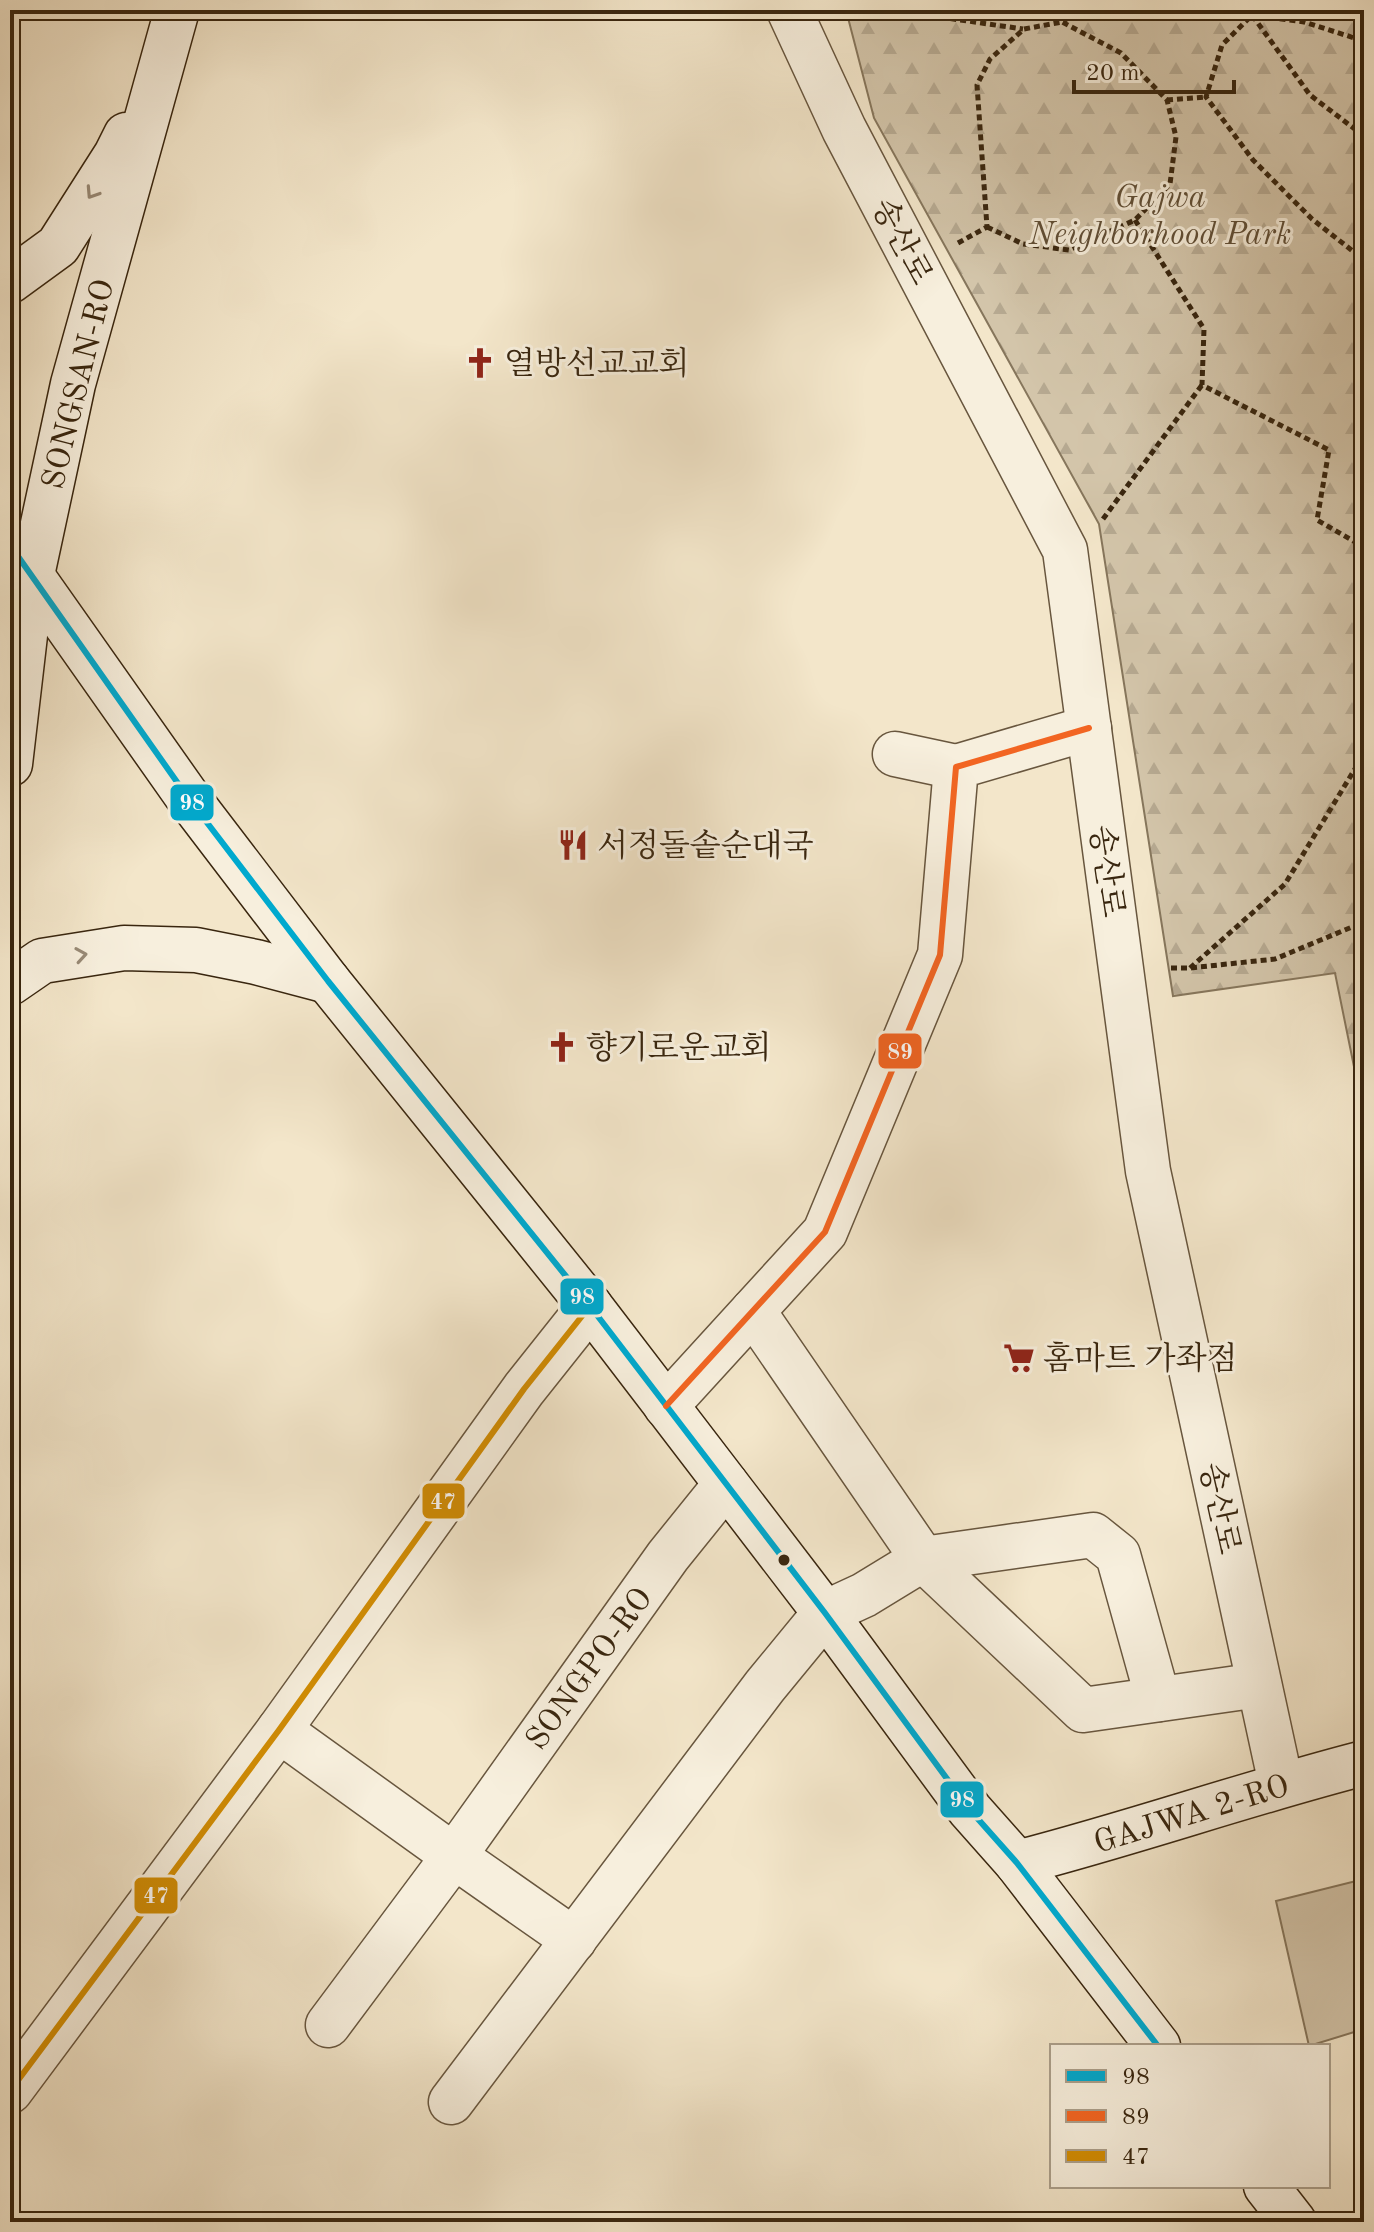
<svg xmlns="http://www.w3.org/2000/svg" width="1374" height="2232" font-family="'Old Standard TT','Noto Serif KR',serif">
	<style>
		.forest { fill: url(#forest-firs); stroke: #86765c; stroke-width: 2 }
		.park { fill: #d3c5aa; stroke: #86765c; stroke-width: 2 }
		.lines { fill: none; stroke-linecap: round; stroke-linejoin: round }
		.street-casing { stroke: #68563e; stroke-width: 47 }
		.secondary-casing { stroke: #39260f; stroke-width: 47 }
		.path { stroke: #39260f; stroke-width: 5; stroke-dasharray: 6 4; stroke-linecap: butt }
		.street { stroke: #f7efdd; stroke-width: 44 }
		.secondary { stroke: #f7efdd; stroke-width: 44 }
		.bus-1-casing { stroke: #f7efdd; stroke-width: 12 }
		.bus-2-casing { stroke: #f7efdd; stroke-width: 12 }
		.bus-3-casing { stroke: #f7efdd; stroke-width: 12 }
		.bus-1 { stroke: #00a9ce; stroke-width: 6 }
		.bus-2 { stroke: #f26522; stroke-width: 6 }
		.bus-3 { stroke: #d18c03; stroke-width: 6 }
		.oneway { stroke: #988a76 }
		.bus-dot { fill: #39260f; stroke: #f7efdd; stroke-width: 3 }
		.labels { text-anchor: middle; stroke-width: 6; stroke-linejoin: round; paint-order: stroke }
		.park-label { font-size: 32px; font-style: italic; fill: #604e36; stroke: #f7efdd }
		.street-label { font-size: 32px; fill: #39260f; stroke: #f7efdd }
		.poi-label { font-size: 32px; fill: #39260f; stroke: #f7efdd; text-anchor: start }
		.line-badge { stroke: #f7efdd; stroke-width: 3 }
		.badge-label { font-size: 22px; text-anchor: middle; font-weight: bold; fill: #fff }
	</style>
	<defs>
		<pattern id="forest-firs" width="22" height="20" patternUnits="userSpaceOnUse" patternTransform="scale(2)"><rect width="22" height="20" fill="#d3c5aa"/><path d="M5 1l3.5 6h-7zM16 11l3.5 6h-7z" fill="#b6a991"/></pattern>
	</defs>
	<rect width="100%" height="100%" fill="#f3e6ca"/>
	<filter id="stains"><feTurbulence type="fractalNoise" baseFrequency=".0025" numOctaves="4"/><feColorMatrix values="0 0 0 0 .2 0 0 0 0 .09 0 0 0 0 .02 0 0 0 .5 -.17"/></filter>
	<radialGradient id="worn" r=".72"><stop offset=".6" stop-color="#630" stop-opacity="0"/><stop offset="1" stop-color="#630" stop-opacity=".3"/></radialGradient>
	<polygon class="forest" points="846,10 1364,10 1364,1116 1335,973 1173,996 1099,524 874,118"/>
	<polygon class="park" points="1364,1879 1364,2029 1309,2046 1276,1901"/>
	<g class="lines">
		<defs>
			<g id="street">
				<polyline points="789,10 844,129 1065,550 1148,1171 1281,1784"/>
				<polyline points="895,754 956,767"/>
				<polyline points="753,1311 923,1559 1083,1710 1259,1685"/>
				<polyline points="666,1406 825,1232 940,955 956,767 1089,728"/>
				<polyline points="279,1730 454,1856 574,1940"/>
				<polyline points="328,2025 454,1856 668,1556 726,1484"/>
				<polyline points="10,2091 279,1730 524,1389 590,1306"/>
				<polyline points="451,2102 765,1686 825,1613 864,1595 923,1559 1093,1535 1118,1555 1158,1699"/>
			</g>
			<g id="secondary">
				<polyline points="10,281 58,246 116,155 126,135"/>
				<polyline points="10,545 189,799 328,981 590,1306 825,1613 970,1810 1017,1863 1158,2046"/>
				<polyline points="10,764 32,575 73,384 177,10"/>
				<polyline points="10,983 42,961 124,948 196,950 256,962 328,981"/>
				<path d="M1017,1863c117,-30 230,-70 347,-100"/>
				<polyline points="1266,2186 1294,2222"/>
			</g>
		</defs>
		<use href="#street" class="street-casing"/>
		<use href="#secondary" class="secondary-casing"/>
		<g class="path">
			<polyline points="891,10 1023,29"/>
			<polyline points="1241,10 1252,15 1304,22 1364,41"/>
			<polyline points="1167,100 1206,97"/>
			<polyline points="1364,136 1310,95 1252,15 1222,45 1206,97 1253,160 1312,219 1364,260"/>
			<polyline points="1135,220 1204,329 1202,385 1329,450 1317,520 1364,547"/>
			<polyline points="987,227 1023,244 1069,250 1135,220 1170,184 1176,137 1167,100 1121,53 1062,22"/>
			<polyline points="958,243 987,227 977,85 990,59 1024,29 1062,22 1081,10"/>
			<polyline points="1103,519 1202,385"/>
			<polyline points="1171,968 1190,968 1275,959 1364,922"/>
			<polyline points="1190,968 1285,884 1364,754"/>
		</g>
		<use href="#street" class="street"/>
		<use href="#secondary" class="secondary"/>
		<defs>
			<polyline id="bus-1" points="10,545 189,799 328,981 590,1306 825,1613 970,1810 1017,1863 1158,2046"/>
			<polyline id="bus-2" points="666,1406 825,1232 940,955 956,767 1089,728"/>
			<polyline id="bus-3" points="10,2091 279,1730 524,1389 590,1306"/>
		</defs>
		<use href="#bus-1" class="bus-1-casing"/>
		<use href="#bus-2" class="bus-2-casing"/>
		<use href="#bus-3" class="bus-3-casing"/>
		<use href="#bus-1" class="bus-1"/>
		<use href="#bus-2" class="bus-2"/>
		<use href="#bus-3" class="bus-3"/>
	</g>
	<defs><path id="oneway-chevron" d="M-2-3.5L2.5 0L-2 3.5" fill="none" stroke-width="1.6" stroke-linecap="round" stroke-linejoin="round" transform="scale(2)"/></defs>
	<g class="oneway">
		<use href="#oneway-chevron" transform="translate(92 193) rotate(123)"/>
		<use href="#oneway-chevron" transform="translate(81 955) rotate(-9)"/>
	</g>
	<defs>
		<symbol id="church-bare" viewBox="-9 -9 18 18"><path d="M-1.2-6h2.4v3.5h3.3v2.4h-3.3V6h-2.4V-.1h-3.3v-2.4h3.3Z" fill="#8f2418" stroke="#f7efdd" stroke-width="2.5" paint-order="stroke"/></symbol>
		<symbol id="restaurant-bare" viewBox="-9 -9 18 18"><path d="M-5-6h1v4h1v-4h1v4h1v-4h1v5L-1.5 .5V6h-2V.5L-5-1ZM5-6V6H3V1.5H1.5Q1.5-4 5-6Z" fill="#8f2418" stroke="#f7efdd" stroke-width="2.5" paint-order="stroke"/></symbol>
		<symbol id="supermarket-bare" viewBox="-9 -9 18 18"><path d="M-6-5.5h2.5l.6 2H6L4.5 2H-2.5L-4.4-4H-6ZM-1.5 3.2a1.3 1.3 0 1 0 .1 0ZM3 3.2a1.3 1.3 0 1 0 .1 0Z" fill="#8f2418" stroke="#f7efdd" stroke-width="2.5" paint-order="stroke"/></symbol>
	</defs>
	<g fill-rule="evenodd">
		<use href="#church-bare" x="458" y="341" width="44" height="44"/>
		<use href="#restaurant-bare" x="551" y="823" width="44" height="44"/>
		<use href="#church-bare" x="540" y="1025" width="44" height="44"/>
		<use href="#supermarket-bare" x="997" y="1336" width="44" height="44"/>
	</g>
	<circle class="bus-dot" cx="784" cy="1560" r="7"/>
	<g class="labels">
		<g class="park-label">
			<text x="1160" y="207">Gajwa<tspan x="1160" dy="37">Neighborhood Park</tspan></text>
		</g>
		<g class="street-label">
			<text transform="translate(903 241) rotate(62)" y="11">송산로</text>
			<text transform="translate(77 384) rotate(-76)" y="11">SONGSAN-RO</text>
			<text transform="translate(1108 871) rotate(82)" y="11">송산로</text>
			<text transform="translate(1221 1508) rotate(78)" y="11">송산로</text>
			<text transform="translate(588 1668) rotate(-54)" y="11">SONGPO-RO</text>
			<text transform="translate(1191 1813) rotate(-17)" y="11">GAJWA 2-RO</text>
		</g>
		<g class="poi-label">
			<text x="504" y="374">열방선교교회</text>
			<text x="597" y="856">서정돌솥순대국</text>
			<text x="586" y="1058">향기로운교회</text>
			<text x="1043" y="1369">홈마트 가좌점</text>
		</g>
	</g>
	<g class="line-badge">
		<rect x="169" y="783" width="46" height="39" rx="8" fill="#00a9ce"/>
		<rect x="877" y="1032" width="46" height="38" rx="8" fill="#f26522"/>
		<rect x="559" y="1277" width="46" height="39" rx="8" fill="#00a9ce"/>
		<rect x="421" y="1482" width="45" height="38" rx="8" fill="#d18c03"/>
		<rect x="939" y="1780" width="46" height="39" rx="8" fill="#00a9ce"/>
		<rect x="133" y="1876" width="46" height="39" rx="8" fill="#d18c03"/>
	</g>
	<g class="badge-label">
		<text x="192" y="810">98</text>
		<text x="900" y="1059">89</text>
		<text x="582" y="1304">98</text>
		<text x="443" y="1509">47</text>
		<text x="962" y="1807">98</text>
		<text x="156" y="1903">47</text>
	</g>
	<rect width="1374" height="2232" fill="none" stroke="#f3e6ca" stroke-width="40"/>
	<rect x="12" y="12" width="1350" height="2208" fill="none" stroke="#39260f" stroke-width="4"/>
	<rect x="20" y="20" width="1334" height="2192" fill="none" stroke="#39260f" stroke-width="2"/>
	<rect x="1050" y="2044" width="280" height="144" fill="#f7efdd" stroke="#ab9f8b" stroke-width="2"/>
	<rect x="1066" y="2070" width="40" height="12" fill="#00a9ce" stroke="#ab9f8b" stroke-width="2"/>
	<text x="1122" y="2084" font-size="24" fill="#39260f">98</text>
	<rect x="1066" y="2110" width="40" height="12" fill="#f26522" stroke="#ab9f8b" stroke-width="2"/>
	<text x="1122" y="2124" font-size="24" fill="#39260f">89</text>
	<rect x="1066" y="2150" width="40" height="12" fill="#d18c03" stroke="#ab9f8b" stroke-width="2"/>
	<text x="1122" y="2164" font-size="24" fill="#39260f">47</text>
	<path d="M1074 80v12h160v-12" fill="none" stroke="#39260f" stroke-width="4"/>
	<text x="1086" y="80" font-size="24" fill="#39260f" stroke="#f7efdd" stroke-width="6" paint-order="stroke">20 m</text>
	<rect width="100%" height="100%" filter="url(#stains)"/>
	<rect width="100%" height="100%" fill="url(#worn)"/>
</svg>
